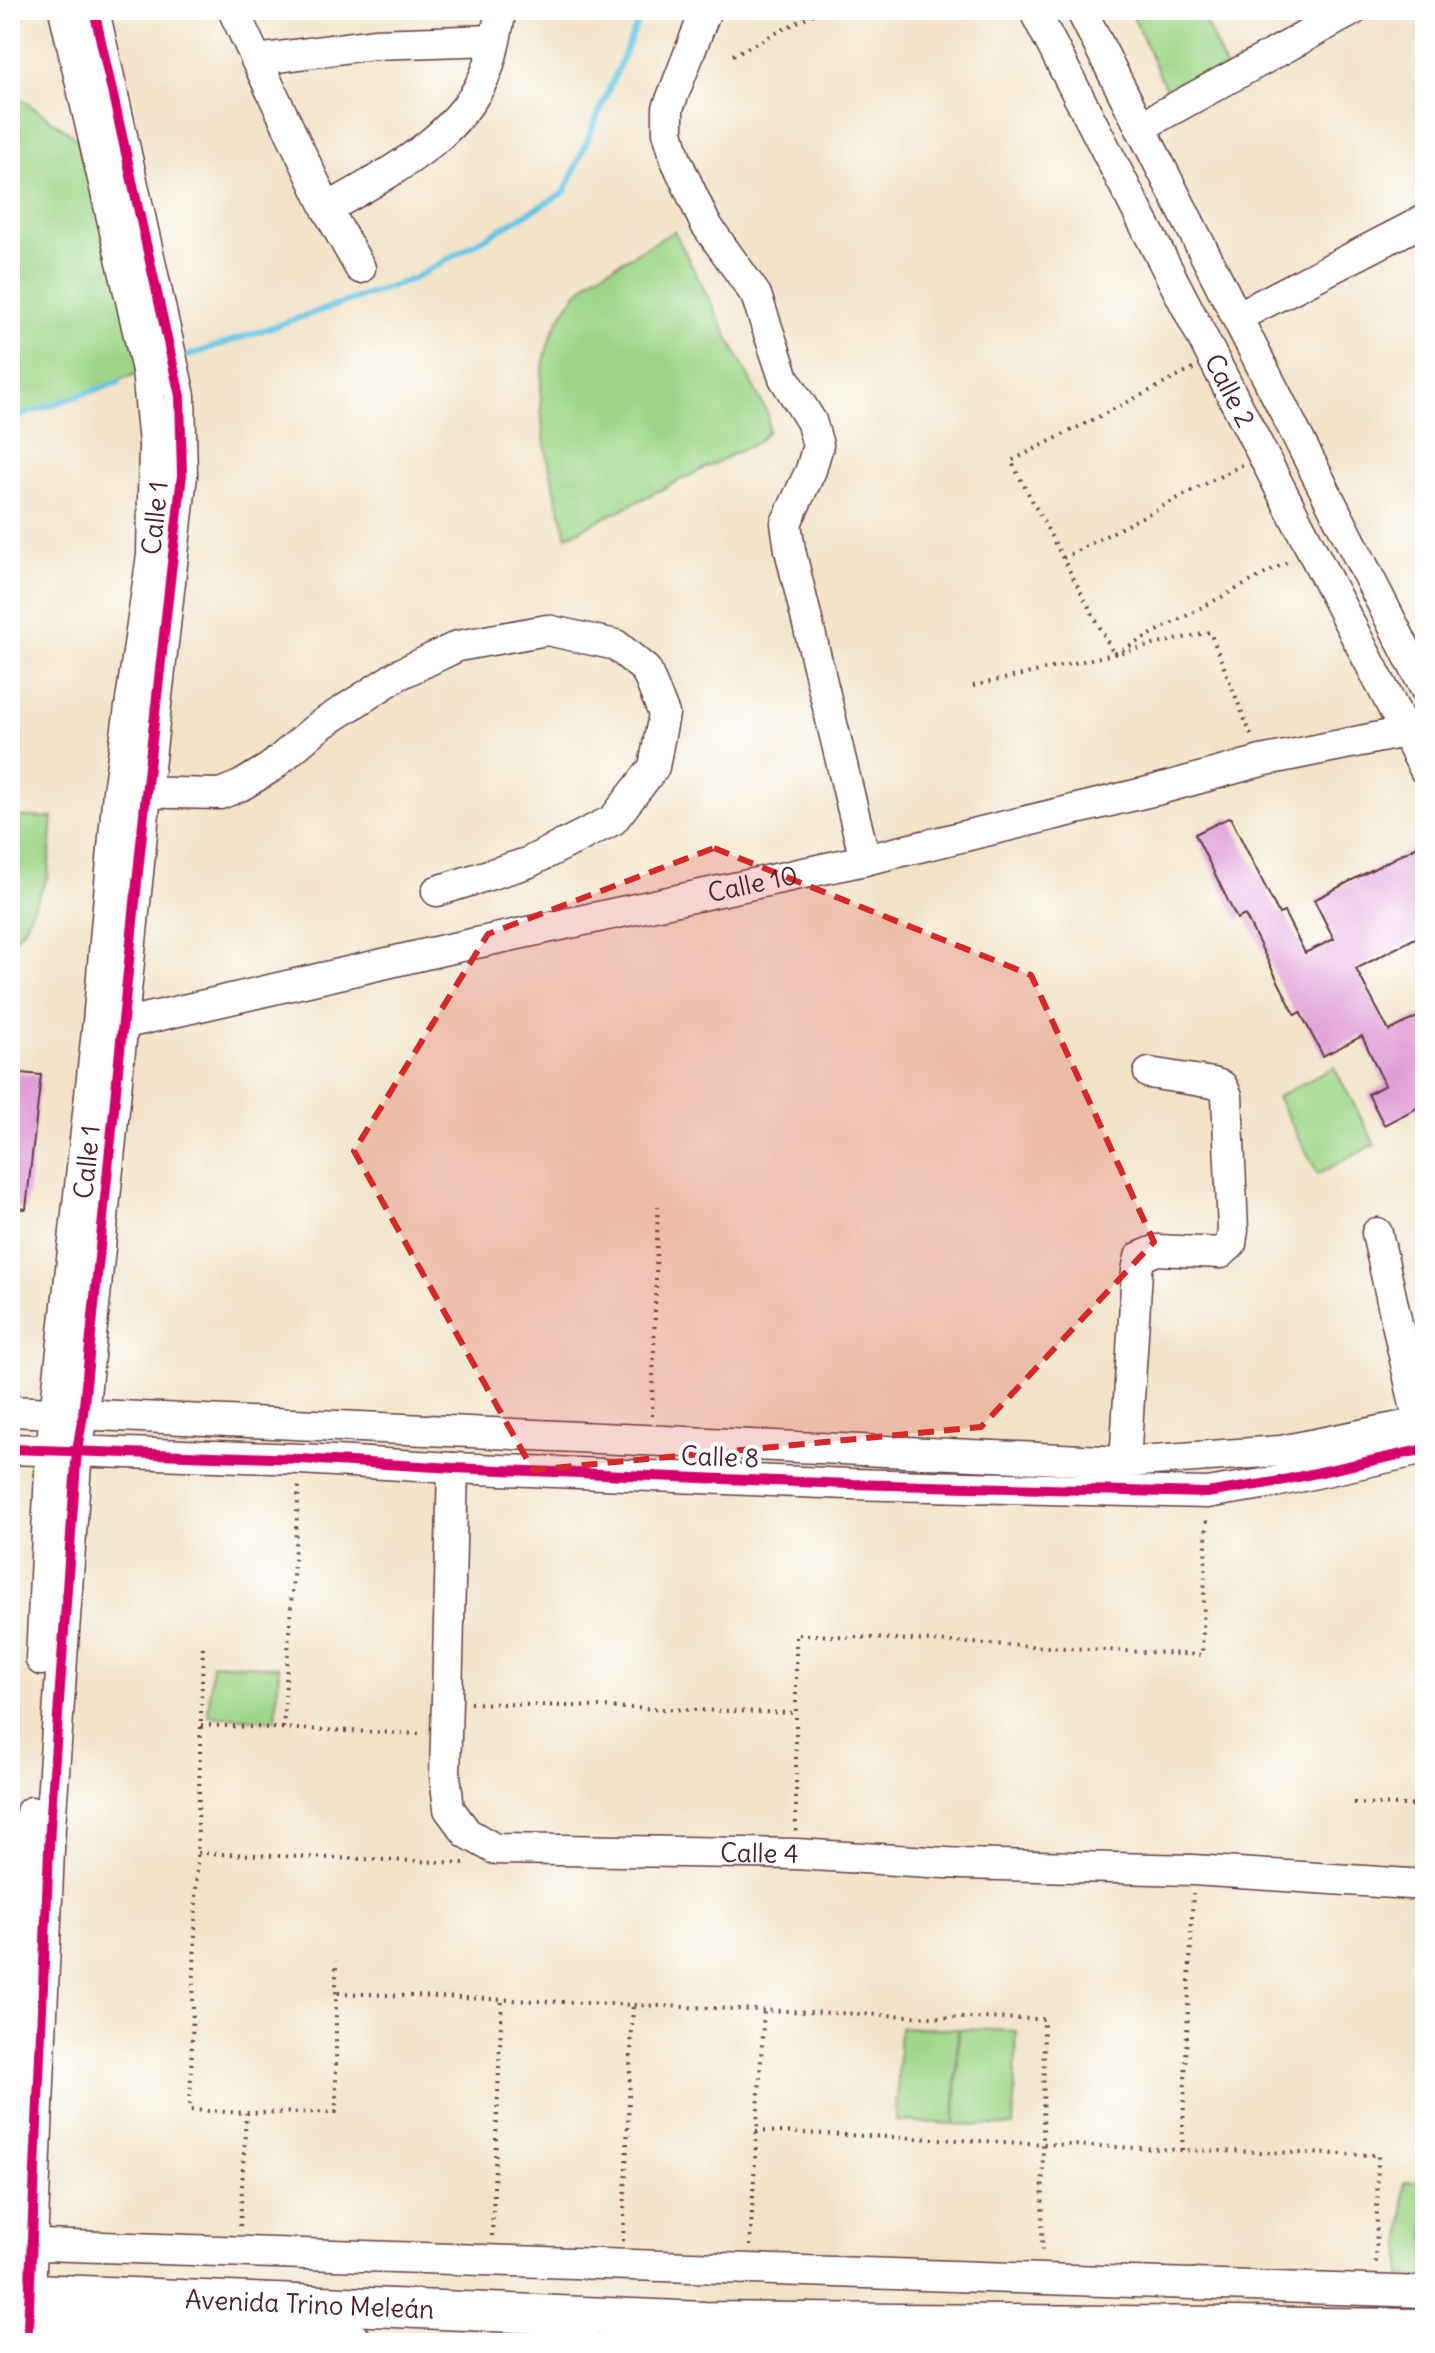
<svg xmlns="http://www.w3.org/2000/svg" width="1435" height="2353" font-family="Delius,sans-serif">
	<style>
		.green { fill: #9dd688; stroke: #747a5a; stroke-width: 2 }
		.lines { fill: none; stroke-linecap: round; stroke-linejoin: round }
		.stream { stroke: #65c5e3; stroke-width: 6 }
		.building { fill: #e09fd7 }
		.minor-casing { stroke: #633c42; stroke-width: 33 }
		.major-casing { stroke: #633c42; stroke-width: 41 }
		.path { stroke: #633c42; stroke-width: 4; stroke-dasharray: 2 6; stroke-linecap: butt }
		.minor { stroke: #fff; stroke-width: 30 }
		.major { stroke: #fff; stroke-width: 38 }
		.cycleway-casing { stroke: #fff; stroke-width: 15 }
		.cycleway { stroke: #d6006c; stroke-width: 10 }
		.marked { fill: #d62828; fill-opacity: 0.2; stroke: #d62828; stroke-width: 6; stroke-dasharray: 16 10; stroke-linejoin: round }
		.labels { text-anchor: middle; stroke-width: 8; stroke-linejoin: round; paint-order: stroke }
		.street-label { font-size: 26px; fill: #4a1f2b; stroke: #fff }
	</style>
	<rect width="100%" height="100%" fill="#fff"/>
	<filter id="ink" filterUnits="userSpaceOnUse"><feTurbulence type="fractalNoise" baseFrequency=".0125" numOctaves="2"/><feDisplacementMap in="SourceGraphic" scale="16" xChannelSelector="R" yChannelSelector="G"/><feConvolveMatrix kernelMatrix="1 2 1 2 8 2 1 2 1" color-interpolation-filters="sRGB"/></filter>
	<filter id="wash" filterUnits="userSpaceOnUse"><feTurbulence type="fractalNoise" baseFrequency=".006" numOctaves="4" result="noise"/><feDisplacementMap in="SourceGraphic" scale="32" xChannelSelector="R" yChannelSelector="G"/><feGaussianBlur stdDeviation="1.8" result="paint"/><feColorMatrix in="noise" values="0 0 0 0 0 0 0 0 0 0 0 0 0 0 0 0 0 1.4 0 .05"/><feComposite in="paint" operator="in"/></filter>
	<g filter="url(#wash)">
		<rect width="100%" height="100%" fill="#f1e3c7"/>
		<g class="green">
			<polygon points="1130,10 1200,10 1226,68 1168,94"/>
			<polygon points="10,91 97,152 147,370 10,419"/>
			<path d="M674,231l94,184v16l-10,11 -191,94c-23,-87 -54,-185 22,-255 7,-7 18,-11 26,-16 20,-11 39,-22 59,-34z"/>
			<polygon points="10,816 53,818 48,876 22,931 10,943"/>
			<polygon points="1334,1067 1375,1144 1318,1174 1277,1097"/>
			<polygon points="212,1663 279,1667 276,1720 208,1716"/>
			<polygon points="900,2027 958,2029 954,2124 896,2121"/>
			<polygon points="959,2029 1017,2031 1013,2126 955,2124"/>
			<polygon points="1404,2182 1425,2182 1425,2277 1401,2276"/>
		</g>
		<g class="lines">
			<g class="stream">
				<polyline points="187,356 413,279 565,192 643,10"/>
				<polyline points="10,419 119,382"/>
			</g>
		</g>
		<g id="blocks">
			<g class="building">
				<polygon points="1230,817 1279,914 1284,912 1305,953 1334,939 1314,900 1425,842 1425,933 1356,969 1389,1031 1425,1013 1425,1104 1384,1125 1368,1094 1385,1085 1362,1036 1323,1056 1300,1012 1295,1015 1245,915 1237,919 1195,834"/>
				<polygon points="10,1072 41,1075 26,1209 10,1208"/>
			</g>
		</g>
	</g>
	<g filter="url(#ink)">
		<use href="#blocks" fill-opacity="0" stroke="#633c42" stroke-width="2"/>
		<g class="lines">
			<defs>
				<g id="minor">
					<polyline points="233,10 327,209 360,268"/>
					<polyline points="706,10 668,108 668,132 676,160 705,223 756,295 784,378 811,421 818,445 811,470 786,523 790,550 865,860"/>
					<path id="s1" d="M1034,10l391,760"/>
					<polyline points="1081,10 1425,688"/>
					<polyline points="256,60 374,44 494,40"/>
					<polyline points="1140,127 1353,10"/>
					<path d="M327,209c59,-35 134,-71 160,-139 7,-19 10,-40 14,-60"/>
					<polyline points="1237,317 1425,220"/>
					<polyline points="128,792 220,794 240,786 270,768 319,726 398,675 458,646 547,630 616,645 646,670 664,714 654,767 613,820 527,863 437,891"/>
					<path id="s2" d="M104,1023l18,1 317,-73 426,-91 291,-70 105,-29 144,-29 20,-8"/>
					<polyline points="1377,1233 1419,1423"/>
					<polyline points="10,1411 1125,1462 1281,1451 1425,1422"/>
					<polyline points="10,1449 300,1459 453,1468 849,1484 1207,1493 1275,1482 1425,1449"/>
					<polyline points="1125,1462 1137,1271 1140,1257 1157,1250 1221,1253 1231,1244 1233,1230 1227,1096 1222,1086 1213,1083 1149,1073"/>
					<path id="s3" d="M453,1468l-8,307 4,34 18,24 28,16 301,5 167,10 230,6 232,15"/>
					<polyline points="41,1660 51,1451 98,1022 118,791 152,555 154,444 147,370 64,10"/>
					<polyline points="10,2233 31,1812"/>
					<polyline points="12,2244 1425,2292"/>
					<polyline points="29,2315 50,1827 77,1450 83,1415 146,794 182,475 180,396 94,10"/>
				</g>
				<g id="major">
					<path id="s4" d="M10,2292l695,29 720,7"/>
					<polyline points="10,2328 354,2343"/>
				</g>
			</defs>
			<use href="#minor" class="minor-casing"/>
			<use href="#major" class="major-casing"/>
			<g class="path">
				<polyline points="733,55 821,10"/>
				<polyline points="1193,369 1011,461 1114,654 1291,560"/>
				<polyline points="1063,558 1242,465"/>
				<polyline points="973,686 1210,632 1252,738"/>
				<polyline points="652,1416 658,1204"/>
				<polyline points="203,1647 190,2110 246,2113 336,2112 336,1961"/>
				<polyline points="470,1703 795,1713"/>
				<polyline points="201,1725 423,1734"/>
				<polyline points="283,1728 299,1485"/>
				<polyline points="1354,1803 1425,1806"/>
				<polyline points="796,1831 796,1634 1202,1655 1207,1516"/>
				<polyline points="198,1853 467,1863"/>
				<polyline points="338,1993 959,2018 1044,2019 1042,2256"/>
				<polyline points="756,2131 1182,2150 1378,2155 1376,2267"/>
				<polyline points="1182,2150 1193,1893"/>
				<polyline points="240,2226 246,2113"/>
				<polyline points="492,2236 502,1999"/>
				<polyline points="623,2241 633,2003"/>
				<polyline points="750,2246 764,2009"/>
			</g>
			<use href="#minor" class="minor"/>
			<use href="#major" class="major"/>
			<defs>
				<g id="cycleway">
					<polyline points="10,1449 300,1459 453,1468 849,1484 1207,1493 1275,1482 1425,1449"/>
					<polyline points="28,2329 50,1827 77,1450 83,1415 146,794 182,475 180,396 94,10"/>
				</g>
			</defs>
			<use href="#cycleway" class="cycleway-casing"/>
			<use href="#cycleway" class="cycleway"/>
		</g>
	</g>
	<path class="marked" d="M714,848l317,127 123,267 -173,185 -448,43 -179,-319 134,-217z"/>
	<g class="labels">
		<g class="street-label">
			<text dy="9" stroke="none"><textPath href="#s1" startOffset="428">Calle 2</textPath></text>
			<text transform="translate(155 518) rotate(-84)" y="9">Calle 1</text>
			<text dy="9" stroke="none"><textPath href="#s2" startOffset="664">Calle 10</textPath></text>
			<text transform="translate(87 1162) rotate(-84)" y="9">Calle 1</text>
			<text transform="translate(720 1457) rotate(2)" y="9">Calle 8</text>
			<text dy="9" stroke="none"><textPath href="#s3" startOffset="668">Calle 4</textPath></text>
			<text dy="9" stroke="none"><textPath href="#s4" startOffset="300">Avenida Trino Meleán</textPath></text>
		</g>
	</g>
	<rect width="1435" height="2353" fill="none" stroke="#fff" stroke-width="40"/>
</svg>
